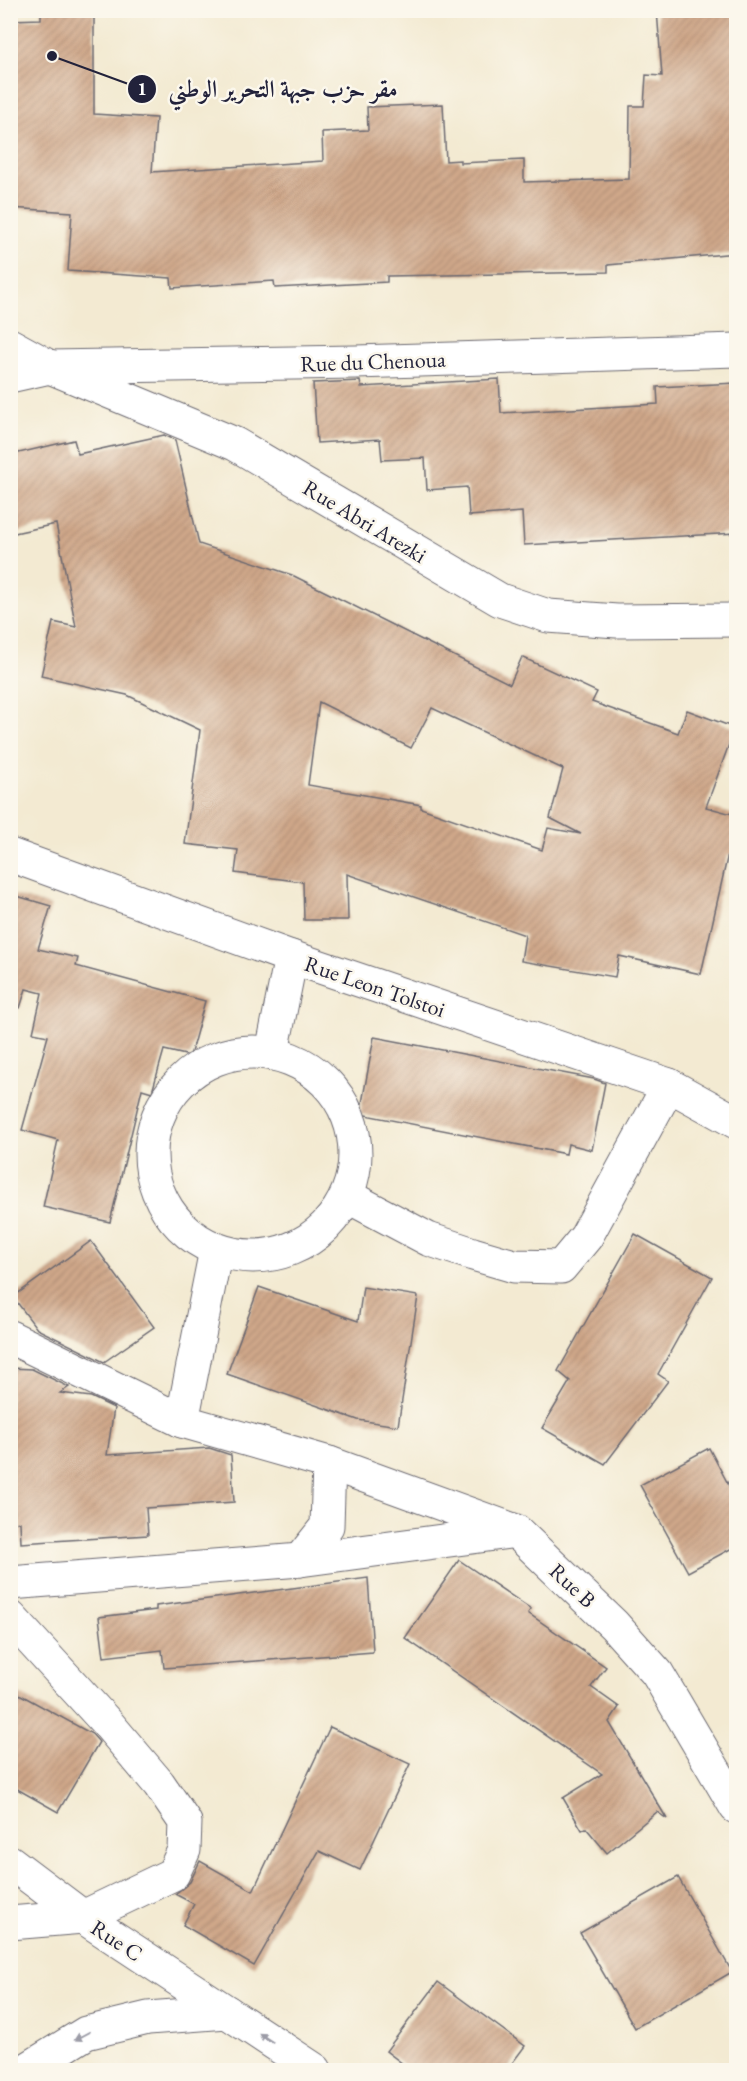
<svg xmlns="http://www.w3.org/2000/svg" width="747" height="2081" font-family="'EB Garamond',Amiri,serif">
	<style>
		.building { fill: url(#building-hatch); fill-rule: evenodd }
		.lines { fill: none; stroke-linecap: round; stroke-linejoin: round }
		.street-casing { stroke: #6b6870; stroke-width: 35 }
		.street { stroke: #fff; stroke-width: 33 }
		.oneway { fill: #9c9ca7 }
		.labels { text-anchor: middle; stroke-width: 5; stroke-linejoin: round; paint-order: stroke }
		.street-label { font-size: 22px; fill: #22223b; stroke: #fbf7ec }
		.leader { fill: none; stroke: #22223b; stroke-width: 2 }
		.callout-dot { fill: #22223b; stroke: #fbf7ec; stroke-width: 2 }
		.mark-label { font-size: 18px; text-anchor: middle; font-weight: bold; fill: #fff }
		.callout-label { font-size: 24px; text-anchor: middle; font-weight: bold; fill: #22223b; stroke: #fbf7ec; stroke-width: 5; stroke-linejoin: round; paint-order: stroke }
	</style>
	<defs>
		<pattern id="building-hatch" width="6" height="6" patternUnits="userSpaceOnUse" patternTransform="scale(1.5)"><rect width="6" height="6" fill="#cfa789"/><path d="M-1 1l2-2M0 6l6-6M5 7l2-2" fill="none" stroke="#b18f77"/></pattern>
	</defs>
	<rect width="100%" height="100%" fill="#fbf7ec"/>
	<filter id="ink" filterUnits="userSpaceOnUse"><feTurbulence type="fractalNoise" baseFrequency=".0167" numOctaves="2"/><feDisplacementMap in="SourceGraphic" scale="12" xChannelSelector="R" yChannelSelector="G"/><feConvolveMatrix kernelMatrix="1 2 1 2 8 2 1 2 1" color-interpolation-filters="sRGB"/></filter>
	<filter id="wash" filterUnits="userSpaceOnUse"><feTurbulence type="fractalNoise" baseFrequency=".008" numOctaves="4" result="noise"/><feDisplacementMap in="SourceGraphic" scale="24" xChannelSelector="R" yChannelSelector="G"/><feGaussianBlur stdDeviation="1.35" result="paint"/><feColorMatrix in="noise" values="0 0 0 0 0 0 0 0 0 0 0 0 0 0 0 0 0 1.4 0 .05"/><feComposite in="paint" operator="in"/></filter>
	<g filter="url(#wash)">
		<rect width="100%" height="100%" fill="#f3ead2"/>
		<g id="blocks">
			<g class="building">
				<polygon points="41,10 94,10 94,114 156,118 152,172 323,161 322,132 368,130 367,107 443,104 446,161 460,160 460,163 524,160 524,182 629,179 630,106 644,106 646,75 662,76 657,10 736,10 736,253 608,265 608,272 387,276 387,282 275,288 274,281 172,288 171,278 68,271 72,212 10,208 10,20 41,19"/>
				<polygon points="499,379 501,413 658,404 657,387 736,383 736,533 524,545 522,512 469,516 467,487 427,490 425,458 382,460 380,439 317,443 313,383 360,381 361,387"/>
				<path d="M164,435l11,5 24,104 93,31 218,109 12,-27 75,35 -5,10 86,31 9,-23 48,18 -29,79 30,8v41l-8,-2 -27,120 -82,-18 -4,21 -94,-16 4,-26 -178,-61 1,46h-44l-1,-38 -68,-9 3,-23 -53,-6 15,-114 -73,-35 -86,-19 12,-54 23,5 -20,-103 -46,10v-79l64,-15 4,14zM319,702l92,46 21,-40 131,61 -13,49 31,16 -33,-6 -6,22 -121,-42v-3l-113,-20z"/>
				<polygon points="10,894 51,906 38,949 78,958 76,966 205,1001 190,1056 164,1050 152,1092 142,1089 110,1222 43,1207 58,1140 22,1130 48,1036 33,1033 42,993 26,989 20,1008 10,1006"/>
				<polygon points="374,1037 594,1079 605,1083 592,1150 568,1144 566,1154 360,1114"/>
				<polygon points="635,1234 712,1277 658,1374 668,1381 605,1464 542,1428 570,1381 558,1371"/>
				<polygon points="91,1241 154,1327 104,1362 37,1329 13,1297"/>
				<polygon points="259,1287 358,1321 363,1287 418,1296 398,1426 358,1420 227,1374"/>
				<polygon points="10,1368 32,1369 69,1387 60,1393 91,1397 114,1408 107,1455 209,1448 231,1455 234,1502 146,1508 148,1535 21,1543 20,1522 10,1523"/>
				<polygon points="709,1448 736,1499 736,1546 688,1572 640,1485"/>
				<polygon points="459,1560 531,1609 528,1613 606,1667 591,1687 619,1707 609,1722 667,1819 657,1812 607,1853 586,1828 582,1830 563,1798 602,1774 405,1638"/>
				<polygon points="368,1578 373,1652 164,1668 162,1650 104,1657 99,1617 156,1610 156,1606"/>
				<polygon points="10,1689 92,1734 99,1742 58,1812 10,1785"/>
				<polygon points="330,1727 410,1764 360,1870 319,1851 254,1966 183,1925 194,1904 175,1894 190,1882 200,1861 253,1891"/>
				<polygon points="678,1877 732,1972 635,2028 580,1933"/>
				<polygon points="438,1982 525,2046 507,2070 411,2070 386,2051"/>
			</g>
		</g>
	</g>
	<g filter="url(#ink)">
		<use href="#blocks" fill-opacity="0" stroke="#6b6870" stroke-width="1.5"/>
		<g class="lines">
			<defs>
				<g id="street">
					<polyline points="10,345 50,367 235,444 500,600 548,616 617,621 736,620"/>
					<polyline points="10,376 50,367 356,362 736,350"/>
					<polyline points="10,855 291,957 669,1085 736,1122"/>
					<circle cx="253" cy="1154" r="102"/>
					<polyline points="272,1052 291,957"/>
					<polyline points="347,1196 428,1239 473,1254 514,1266 561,1267 586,1237 669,1085"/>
					<polyline points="10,1337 182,1421 329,1463 516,1531 614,1625 657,1673 736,1807"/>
					<polyline points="182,1421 216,1250"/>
					<polyline points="300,1560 327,1526 329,1463"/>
					<polyline points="10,1583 300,1560 510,1532"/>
					<polyline points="10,1617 109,1725 159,1784 185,1822 184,1850 173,1874 83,1917 10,1923"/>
					<polyline points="10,1862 83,1917 227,2012"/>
					<polyline points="26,2070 86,2033 148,2018 227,2012 315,2070"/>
				</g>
			</defs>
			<use href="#street" class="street-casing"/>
			<use href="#street" class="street"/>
		</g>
		<defs><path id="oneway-solid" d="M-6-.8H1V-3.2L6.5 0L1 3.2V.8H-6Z" transform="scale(1.5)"/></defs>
		<g class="oneway">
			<use href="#oneway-solid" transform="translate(82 2036) rotate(152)"/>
			<use href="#oneway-solid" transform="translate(266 2038) rotate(-147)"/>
		</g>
	</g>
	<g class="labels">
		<g class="street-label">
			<text transform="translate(373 361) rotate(-2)" y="8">Rue du Chenoua</text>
			<text transform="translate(365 521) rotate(31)" y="8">Rue Abri Arezki</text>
			<text transform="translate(375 986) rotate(19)" y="8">Rue Leon Tolstoi</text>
			<text transform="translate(573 1585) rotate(43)" y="8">Rue B</text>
			<text transform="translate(117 1940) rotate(33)" y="8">Rue C</text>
		</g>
	</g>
	<path class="leader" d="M52 56L142 89"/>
	<g class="callout-dot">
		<circle cx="52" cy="56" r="6"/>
		<circle cx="142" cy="89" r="15"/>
	</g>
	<g class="mark-label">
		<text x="142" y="95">1</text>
	</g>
	<g class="callout-label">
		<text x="283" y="97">مقر حزب جبهة التحرير الوطني</text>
	</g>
	<rect width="747" height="2081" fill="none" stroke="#fbf7ec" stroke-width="36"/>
</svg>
